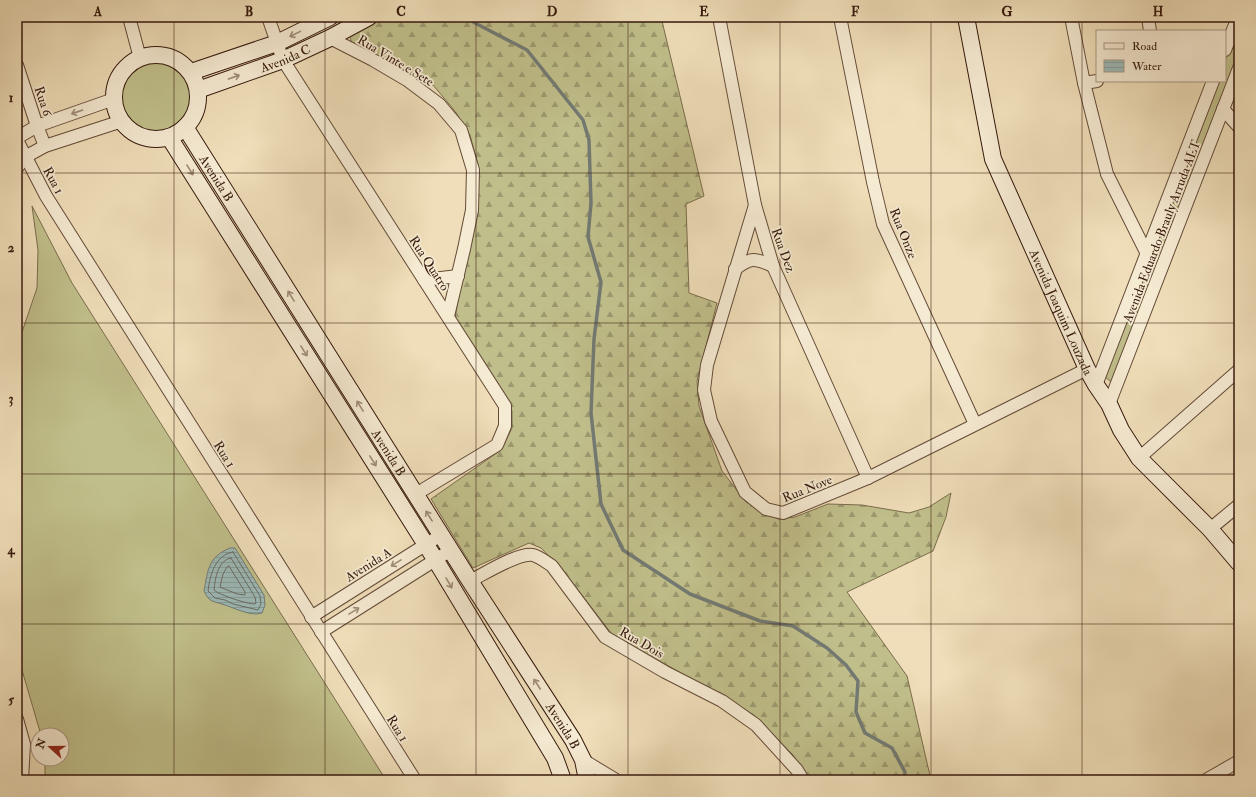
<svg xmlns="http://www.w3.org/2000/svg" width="1256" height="797" font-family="'IM FELL Double Pica',serif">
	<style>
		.grass { fill: #c0bf8b; stroke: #7b6c4c }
		.forest { fill: url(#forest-firs); stroke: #7b6c4c }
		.water { fill: url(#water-rules); stroke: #737a73 }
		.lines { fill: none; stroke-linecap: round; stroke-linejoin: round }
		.shore { stroke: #696a62; stroke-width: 1 }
		.stream { stroke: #737a73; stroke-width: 3.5 }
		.street-casing { stroke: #644a37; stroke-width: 14 }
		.secondary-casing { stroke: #36190c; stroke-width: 18 }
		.street { stroke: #f5ead2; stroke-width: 12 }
		.secondary { stroke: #f5ead2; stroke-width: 16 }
		.oneway { stroke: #9f8c79 }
		.grid { fill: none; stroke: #36190c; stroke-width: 1; stroke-opacity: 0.55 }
		.labels { text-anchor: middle; stroke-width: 3.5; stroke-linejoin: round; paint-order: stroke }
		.street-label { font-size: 13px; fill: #36190c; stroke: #f5ead2 }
		.neatline { fill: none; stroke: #36190c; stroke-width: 1.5 }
		.grid-label { font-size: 13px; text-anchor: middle; font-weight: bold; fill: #36190c }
	</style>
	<defs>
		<pattern id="forest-firs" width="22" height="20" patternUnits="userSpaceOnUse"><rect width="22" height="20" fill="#c0bf8b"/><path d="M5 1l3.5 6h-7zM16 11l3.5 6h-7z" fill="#9d9a70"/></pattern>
		<pattern id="water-rules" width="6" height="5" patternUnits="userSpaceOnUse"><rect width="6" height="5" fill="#9cbab8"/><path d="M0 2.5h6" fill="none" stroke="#879f9d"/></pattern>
	</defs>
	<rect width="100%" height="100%" fill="#efdeb9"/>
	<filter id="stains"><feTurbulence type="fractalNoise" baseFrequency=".005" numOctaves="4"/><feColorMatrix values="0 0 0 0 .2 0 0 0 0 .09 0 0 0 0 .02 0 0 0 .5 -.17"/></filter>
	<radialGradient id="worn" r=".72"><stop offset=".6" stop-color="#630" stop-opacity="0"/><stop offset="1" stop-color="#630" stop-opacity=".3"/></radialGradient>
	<g class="grass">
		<polygon points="1239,24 1239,61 1111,382 1103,375 1217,81 1225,81 1225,61"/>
		<circle cx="157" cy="97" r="37"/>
		<polygon points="32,206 72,283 386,780 45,780 45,759 62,759 62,735 41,735 17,653 17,341 21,335 37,288 38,250"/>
	</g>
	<polygon class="forest" points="385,17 661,17 704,196 686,204 689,293 717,303 697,381 699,406 722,471 746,502 778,519 795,517 828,504 862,505 909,513 929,507 951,493 946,517 933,551 847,592 907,676 931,780 810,780 793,755 754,715 611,633 564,572 541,548 529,543 473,568 431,499 501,450 512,428 512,411 503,393 455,317 478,195 478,165 470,135 454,110 433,85 352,43 349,35"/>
	<path class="water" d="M230,548h5l29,47 1,10 -3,8c-12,4 -29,-6 -40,-9 -3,-1 -7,-2 -10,-3 -4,-2 -6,-6 -8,-10 4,-21 4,-34 26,-43z"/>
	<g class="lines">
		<g class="shore">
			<path d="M233,552l27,44 1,8 -3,6 -25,-6 -8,-4 -10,-2 -7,-7c2,-16 7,-36 25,-39z"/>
			<path d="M231,558l24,39 1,6 -1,1c-8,0 -36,-9 -41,-14 1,-11 4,-30 17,-32z"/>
			<polygon points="229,566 245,592 245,595 237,594 220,587 223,574 227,567"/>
		</g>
		<polyline class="stream" points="467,17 475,23 527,50 583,120 589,140 591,203 588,237 601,282 594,339 591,413 601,504 623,550 690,594 760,621 793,626 827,648 846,665 858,681 856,712 865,733 892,748 905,772 904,780"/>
		<defs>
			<g id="street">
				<polyline points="129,17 140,58"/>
				<polyline points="268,17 283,60 505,406 505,426 497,445 416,494"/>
				<polyline points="719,17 755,205 773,266 868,478"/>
				<polyline points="840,17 873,182 883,224 975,424"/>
				<polyline points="1071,17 1084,83 1107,174 1147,254"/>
				<polyline points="1148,17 1150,31"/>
				<polyline points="330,38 373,60 407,80 439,104 461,130 473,170 472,210 464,249 448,316"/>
				<polyline points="1225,50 1238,17"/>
				<polyline points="17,65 37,126 45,146"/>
				<polyline points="1084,83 1097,81"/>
				<polyline points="1223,109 1239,127"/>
				<polyline points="17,138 37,126 114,99"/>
				<polyline points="17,140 46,196 415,780"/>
				<polyline points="17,168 25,157 45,146 122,121"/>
				<polyline points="755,205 707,365 704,390 711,421 745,492 766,509 783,513 868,478 1087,369"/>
				<path d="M735,269c16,-12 20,-11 38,-3"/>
				<polyline points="424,280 458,276"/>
				<polyline points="1096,385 1213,81"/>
				<polyline points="1109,404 1239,68"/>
				<polyline points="1139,458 1239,370"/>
				<polyline points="1210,529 1239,505"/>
				<path d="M470,581c14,-7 49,-29 63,-26 7,2 13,7 19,11l53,71 60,35 57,29 34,24 41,45 6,10"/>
				<polyline points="311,617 441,535"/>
				<polyline points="321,632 451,550"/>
				<polyline points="17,719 24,744 22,780"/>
				<polyline points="583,760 616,780"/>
				<polyline points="1206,780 1239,761"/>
			</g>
			<g id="secondary">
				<path id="s1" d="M966,17l27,142 94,210 9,16 13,19 12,26 18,28 71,71 29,34"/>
				<circle cx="156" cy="97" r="42"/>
				<polyline points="191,72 277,43 330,17"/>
				<path id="s2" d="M198,90l85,-30 47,-22 39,-21"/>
				<path id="s3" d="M185,127l285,454 103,159 10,20 4,20"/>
				<polyline points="169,137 435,559 555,758 563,780"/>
			</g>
		</defs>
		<use href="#street" class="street-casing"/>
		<use href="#secondary" class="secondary-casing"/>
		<use href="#street" class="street"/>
		<use href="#secondary" class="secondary"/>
	</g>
	<defs><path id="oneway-shaft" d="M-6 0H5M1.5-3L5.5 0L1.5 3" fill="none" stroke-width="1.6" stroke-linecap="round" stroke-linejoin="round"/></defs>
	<g class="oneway">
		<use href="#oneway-shaft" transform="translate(295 34) rotate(154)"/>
		<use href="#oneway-shaft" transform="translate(234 77) rotate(-19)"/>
		<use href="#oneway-shaft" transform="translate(77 112) rotate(161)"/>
		<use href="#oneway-shaft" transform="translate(190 170) rotate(58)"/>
		<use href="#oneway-shaft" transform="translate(291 296) rotate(-122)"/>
		<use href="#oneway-shaft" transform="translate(304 351) rotate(58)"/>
		<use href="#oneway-shaft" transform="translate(360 406) rotate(-122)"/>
		<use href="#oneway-shaft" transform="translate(373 461) rotate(58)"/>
		<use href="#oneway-shaft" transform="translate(429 516) rotate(-122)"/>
		<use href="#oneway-shaft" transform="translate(396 563) rotate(148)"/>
		<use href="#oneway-shaft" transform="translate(449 583) rotate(59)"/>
		<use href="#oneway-shaft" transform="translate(354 611) rotate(-32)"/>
		<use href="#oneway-shaft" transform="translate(537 684) rotate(-123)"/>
	</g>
	<path class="grid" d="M174,17v763M325,17v763M476,17v763M628,17v763M780,17v763M931,17v763M1082,17v763M17,173h1222M17,323h1222M17,474h1222M17,624h1222"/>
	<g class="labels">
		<g class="street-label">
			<text dy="5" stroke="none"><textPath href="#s2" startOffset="93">Avenida C</textPath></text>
			<text transform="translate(396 60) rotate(31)" y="5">Rua Vinte e Sete</text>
			<text transform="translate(44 101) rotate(72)" y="5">Rua 6</text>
			<text dy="5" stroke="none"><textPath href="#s3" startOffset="60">Avenida B</textPath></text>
			<text transform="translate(54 180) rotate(61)" y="5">Rua 1</text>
			<text transform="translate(1161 231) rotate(-69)" y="5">Avenida Eduardo Brauly Arruda ALT</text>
			<text transform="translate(904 233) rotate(68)" y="5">Rua Onze</text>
			<text transform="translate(784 250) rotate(70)" y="5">Rua Dez</text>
			<text transform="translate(430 263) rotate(57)" y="5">Rua Quatro</text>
			<text dy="5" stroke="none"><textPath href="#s1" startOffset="312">Avenida Joaquim Louzada</textPath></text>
			<text dy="5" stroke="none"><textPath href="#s3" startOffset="384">Avenida B</textPath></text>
			<text transform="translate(225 454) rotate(58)" y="5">Rua 1</text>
			<text transform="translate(807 488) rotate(-22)" y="5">Rua Nove</text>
			<text transform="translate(368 564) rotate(-32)" y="5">Avenida A</text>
			<text transform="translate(642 642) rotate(30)" y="5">Rua Dois</text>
			<text dy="5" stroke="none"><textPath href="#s3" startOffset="708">Avenida B</textPath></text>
			<text transform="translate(398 728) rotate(58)" y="5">Rua 1</text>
		</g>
	</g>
	<rect width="1256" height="797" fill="none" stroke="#efdeb9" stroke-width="44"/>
	<rect x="1096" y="30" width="130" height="52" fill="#f5ead2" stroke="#a99683"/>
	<rect x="1104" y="43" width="20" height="6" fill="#f5ead2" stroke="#a99683"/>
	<text x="1132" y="50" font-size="12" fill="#36190c">Road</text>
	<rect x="1104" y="60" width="20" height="12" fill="url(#water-rules)" stroke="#a99683"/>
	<text x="1132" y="70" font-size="12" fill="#36190c">Water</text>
	<g transform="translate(50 747) rotate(291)"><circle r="19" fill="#f5ead2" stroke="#a99683"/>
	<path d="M0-3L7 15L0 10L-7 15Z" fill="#8f2418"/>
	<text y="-6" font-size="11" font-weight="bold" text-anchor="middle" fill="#36190c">N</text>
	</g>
	<rect x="22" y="22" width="1212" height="753" class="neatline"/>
	<g class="grid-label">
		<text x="98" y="16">A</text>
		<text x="249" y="16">B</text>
		<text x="401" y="16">C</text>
		<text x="552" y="16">D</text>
		<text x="704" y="16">E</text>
		<text x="855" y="16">F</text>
		<text x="1007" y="16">G</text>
		<text x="1158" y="16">H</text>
		<text x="11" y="102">1</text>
		<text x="11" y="252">2</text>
		<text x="11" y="403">3</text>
		<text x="11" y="554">4</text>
		<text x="11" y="704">5</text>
	</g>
	<rect width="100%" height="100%" filter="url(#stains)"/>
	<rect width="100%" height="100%" fill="url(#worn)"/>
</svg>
